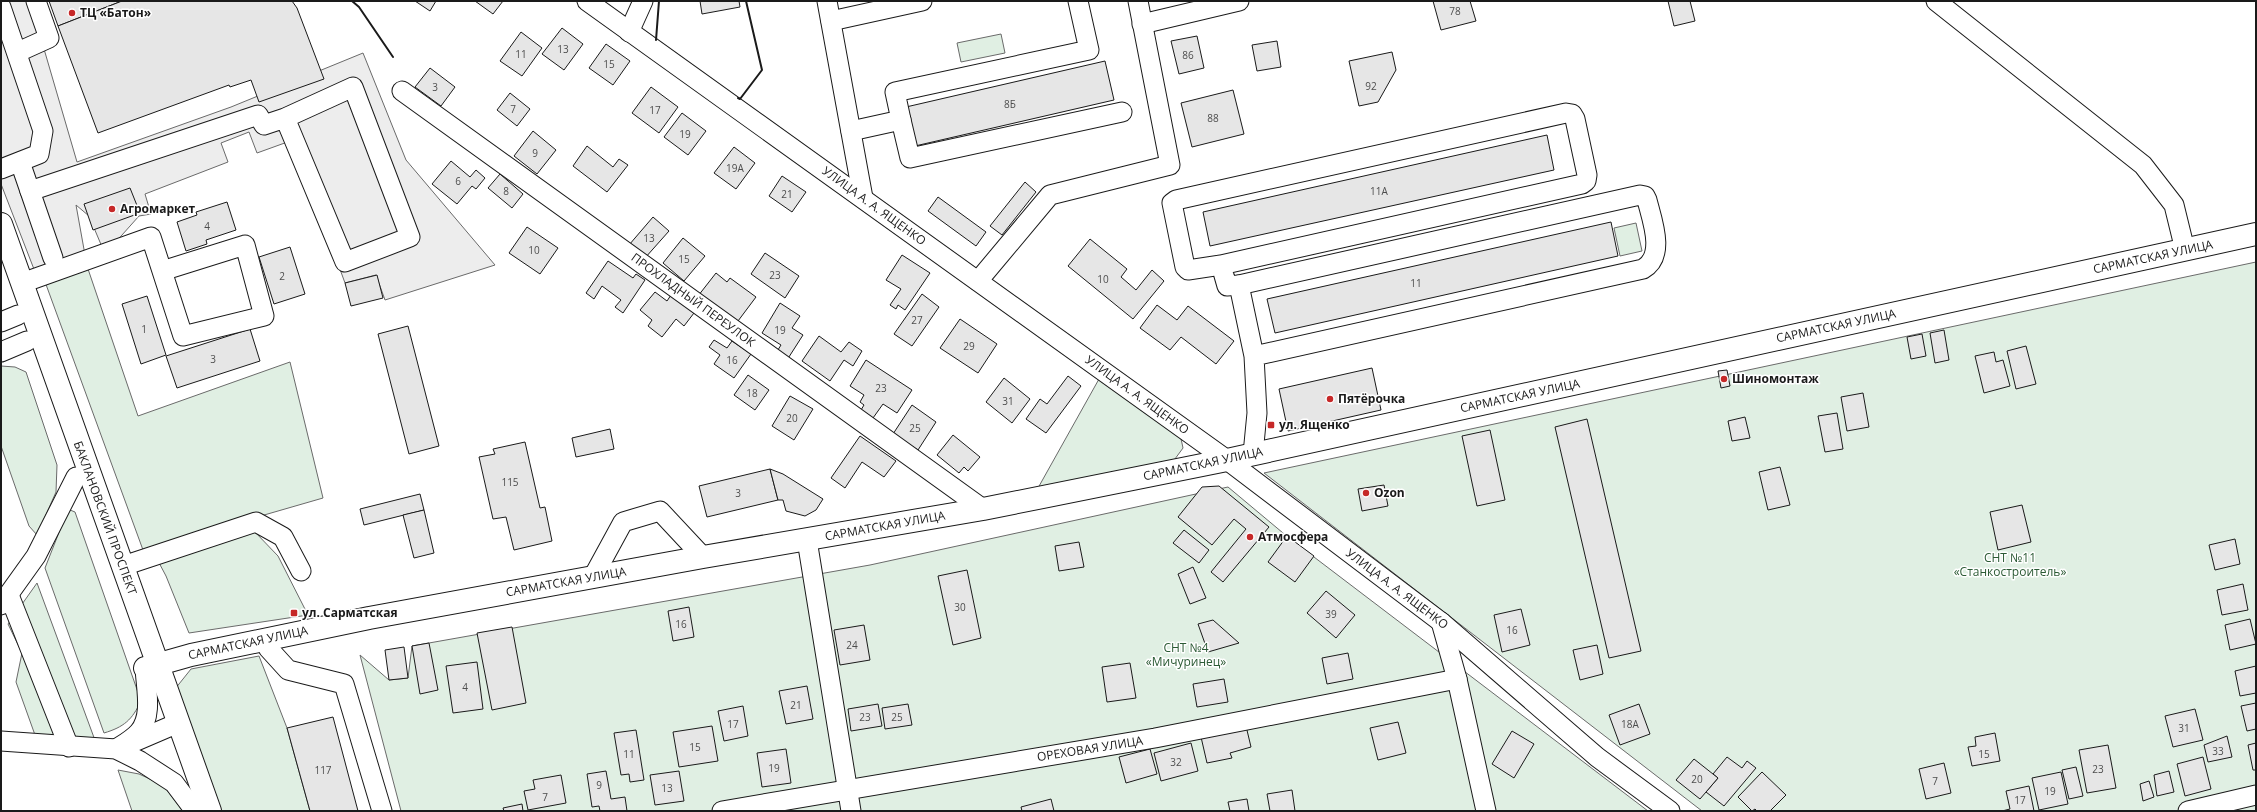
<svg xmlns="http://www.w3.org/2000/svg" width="2257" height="812" font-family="'Open Sans',sans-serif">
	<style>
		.green { fill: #e0efe3; stroke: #6a6a6a }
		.parking { fill: #ededed; stroke: #6a6a6a }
		.building { fill: #e6e6e6; stroke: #1a1a1a }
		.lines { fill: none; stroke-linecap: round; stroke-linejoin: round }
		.minor-casing { stroke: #1a1a1a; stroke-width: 21 }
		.major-casing { stroke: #1a1a1a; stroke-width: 24 }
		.minor { stroke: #fff; stroke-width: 19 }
		.major { stroke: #fff; stroke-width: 22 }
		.wall { stroke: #1a1a1a; stroke-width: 2 }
		.poi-dot { fill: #c62828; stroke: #fff; stroke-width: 1.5 }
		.labels { text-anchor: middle; stroke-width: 3; stroke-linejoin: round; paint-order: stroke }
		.number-label { font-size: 10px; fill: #4d4d4d }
		.poi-label { font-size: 12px; font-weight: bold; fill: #1a1a1a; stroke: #fff; text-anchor: start }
		.street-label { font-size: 12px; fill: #1a1a1a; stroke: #fff }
		.park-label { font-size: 12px; fill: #2b5a34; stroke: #fff }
	</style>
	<rect width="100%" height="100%" fill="#fff"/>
	<g class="green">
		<polygon points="1001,34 1005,53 961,62 957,43"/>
		<polygon points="1636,223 1642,251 1620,256 1614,228"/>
		<polygon points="2256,262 2256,811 1702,811 1264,473"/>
		<polygon points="87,266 138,416 290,362 323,498 143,550 44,279"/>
		<polygon points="1,366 15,367 26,372 57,465 56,492 37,535 29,526 1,446"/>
		<polygon points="1099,379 1180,434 1183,448 1172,463 1038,488"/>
		<polygon points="1228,487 1289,538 1648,811 401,811 360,655 389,680 408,678 412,646 870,565"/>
		<path d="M70,510l5,2 66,189c-9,19 -17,26 -37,32l-59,-165 22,-56z"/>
		<polygon points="255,532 278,556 308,615 189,633 166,576 157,559 224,539"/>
		<polygon points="37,583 96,743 35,735 16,682 22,653 8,624"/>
		<polygon points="259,656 287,728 310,811 219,811 175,689 191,669"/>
		<polygon points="118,770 139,774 163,785 183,811 132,811"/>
	</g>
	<polygon class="parking" points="1,1 30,1 77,162 231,107 363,53 406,160 495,265 385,300 376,275 345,283 293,140 257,153 249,132 221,143 228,162 145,194 151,214 139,216 105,254 89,216 76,205 87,266 37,277 1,184"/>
	<g class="building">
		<polygon points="49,1 122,1 58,26"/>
		<polygon points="122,1 292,1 297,8 324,79 259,102 251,80 230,87 229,85 98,133 58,26"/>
		<polygon points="415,1 436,1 430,11"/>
		<polygon points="475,1 503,1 493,14"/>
		<polygon points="700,1 739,1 740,7 702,14"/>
		<polygon points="1433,1 1470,1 1476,21 1441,30"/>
		<polygon points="1668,1 1690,1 1695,21 1674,26"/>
		<polygon points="562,28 583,44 564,70 542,54"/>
		<polygon points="521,32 542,48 522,76 500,61"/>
		<polygon points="1197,36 1204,68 1179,74 1171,41"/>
		<polygon points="1277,41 1281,67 1257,71 1252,45"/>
		<polygon points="606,44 630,61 613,85 589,68"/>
		<polygon points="1392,52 1396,70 1378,102 1359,106 1349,61"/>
		<polygon points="1105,61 1114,100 915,146 906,107"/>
		<polygon points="430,68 455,87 441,106 415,87"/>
		<polygon points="651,87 678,107 659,133 632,113"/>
		<polygon points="1233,90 1244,134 1192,147 1181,103"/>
		<polygon points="510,93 530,109 517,126 497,110"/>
		<polygon points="682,113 706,131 688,155 664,137"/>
		<polygon points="533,131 556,150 537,174 514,156"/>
		<polygon points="1547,135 1554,170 1210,246 1203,212"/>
		<polygon points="587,146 613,167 619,159 628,165 607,192 573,166"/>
		<polygon points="734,147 755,163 736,189 714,173"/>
		<polygon points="451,161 470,177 476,170 485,178 476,189 472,186 457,204 432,184"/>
		<polygon points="500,174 523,194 512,208 488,188"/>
		<polygon points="782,176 806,192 792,212 769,196"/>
		<polygon points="1025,182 1036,192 1002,235 990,226"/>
		<polygon points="130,188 140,213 93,230 84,204"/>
		<polygon points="938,197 986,232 976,246 928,211"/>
		<polygon points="227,202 236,230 206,240 207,244 186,251 177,222 197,215 196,212"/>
		<polygon points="653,217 669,231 645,258 629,245"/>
		<polygon points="1611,222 1618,256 1275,333 1267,299"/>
		<polygon points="527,227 558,248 540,274 509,253"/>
		<polygon points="683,238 705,256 684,281 663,263"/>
		<polygon points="1090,239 1127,269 1121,277 1136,290 1152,270 1164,281 1133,319 1068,266"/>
		<polygon points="290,247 305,294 274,304 259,257"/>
		<polygon points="765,253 799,276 785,298 751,274"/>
		<polygon points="902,255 930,273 905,310 898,305 896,309 890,305 901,289 886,280"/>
		<polygon points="608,261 633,278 636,274 645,280 623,313 615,307 621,300 602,286 594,299 586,293"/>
		<polygon points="716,273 727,282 730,278 756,297 735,325 698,296"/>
		<polygon points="377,275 383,298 351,306 345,283"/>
		<polygon points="655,292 667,301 671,295 694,313 684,326 676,319 662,337 648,326 652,320 640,310"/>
		<polygon points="922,294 939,307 912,346 894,334"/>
		<polygon points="147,296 166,355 141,364 122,304"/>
		<polygon points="780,303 800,316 792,328 803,335 787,360 776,353 781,345 762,333"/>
		<polygon points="1157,305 1177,320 1188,306 1234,341 1216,364 1181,337 1170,350 1140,328"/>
		<polygon points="960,319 997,344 978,373 940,348"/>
		<polygon points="408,326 439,446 409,454 378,334"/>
		<polygon points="250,329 260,361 177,388 166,356"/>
		<polygon points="1944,330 1949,360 1935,363 1930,333"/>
		<polygon points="1922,334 1926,356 1911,359 1907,337"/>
		<polygon points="819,336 841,352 849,342 862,351 853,366 844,360 830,381 802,361"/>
		<polygon points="714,340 727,348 732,341 751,354 734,378 714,364 720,355 709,347"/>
		<polygon points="2026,346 2036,384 2016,389 2007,351"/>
		<polygon points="1994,352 1996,362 2003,360 2010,386 1984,393 1975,356"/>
		<polygon points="866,360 912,390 897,413 883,404 873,418 861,410 864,405 860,402 864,395 850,386"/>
		<polygon points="1372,368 1381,410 1288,431 1279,389"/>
		<polygon points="1727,370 1730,386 1721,388 1718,371"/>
		<polygon points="748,375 769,390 755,410 734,395"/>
		<polygon points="1068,376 1081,386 1046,433 1026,419 1040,399 1047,404"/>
		<polygon points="1004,378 1030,399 1012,423 986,402"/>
		<polygon points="1863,393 1869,427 1847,431 1841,397"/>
		<polygon points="790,396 813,409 794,440 772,426"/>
		<polygon points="912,405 936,422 918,450 893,434"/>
		<polygon points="1837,413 1843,449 1825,452 1818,416"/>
		<polygon points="1745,417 1750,438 1732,441 1728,421"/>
		<polygon points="1587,419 1641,651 1609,658 1555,427"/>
		<polygon points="610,429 614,449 576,457 572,438"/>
		<polygon points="1490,430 1505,500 1477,506 1462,436"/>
		<polygon points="953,435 980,457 968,471 964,467 959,473 937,455"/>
		<polygon points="860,436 896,461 884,477 862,462 845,488 831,478"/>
		<polygon points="525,442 540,508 545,507 552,541 514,550 506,517 493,519 479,457 495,454 493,449"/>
		<polygon points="1780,467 1790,505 1768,510 1759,472"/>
		<polygon points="770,469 778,500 707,517 699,486"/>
		<polygon points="770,469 783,474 823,499 816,510 805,516 786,511 783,500 778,500"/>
		<polygon points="1384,485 1388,506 1362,511 1358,489"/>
		<polygon points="1219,486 1269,527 1223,582 1211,572 1246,529 1234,519 1212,545 1178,517 1202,487"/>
		<polygon points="420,494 424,510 364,525 360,509"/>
		<polygon points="2022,505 2031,542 1998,550 1990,512"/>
		<polygon points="424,510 434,553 414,558 403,515"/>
		<polygon points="1184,530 1209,550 1199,563 1173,543"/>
		<polygon points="1287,536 1314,556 1295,582 1268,562"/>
		<polygon points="2235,539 2240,564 2215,570 2209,545"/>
		<polygon points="1079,542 1084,567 1059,571 1055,546"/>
		<polygon points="1193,567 1206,598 1190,604 1178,574"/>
		<polygon points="967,570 981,638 953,645 938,576"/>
		<polygon points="2243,584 2248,610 2222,615 2217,590"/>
		<polygon points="1326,591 1355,615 1336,638 1307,613"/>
		<polygon points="689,607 694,637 673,641 668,611"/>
		<polygon points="1521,609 1530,645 1502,652 1494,615"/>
		<polygon points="2250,619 2256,644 2230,650 2225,625"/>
		<polygon points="1213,620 1239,643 1208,652 1198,624"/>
		<polygon points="864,625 870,660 840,665 834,630"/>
		<polygon points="512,627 526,703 492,710 477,633"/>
		<polygon points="429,643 438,690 420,694 412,646"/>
		<polygon points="1597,645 1603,674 1580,680 1573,650"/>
		<polygon points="404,647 408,678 389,680 385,650"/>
		<polygon points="1348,653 1353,679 1327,684 1322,658"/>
		<polygon points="477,662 483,709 453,713 446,666"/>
		<polygon points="1130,663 1136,698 1107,702 1102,667"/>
		<polygon points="2256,666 2256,693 2240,696 2235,671"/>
		<polygon points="1224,679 1228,702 1197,707 1193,684"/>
		<polygon points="807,686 813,719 786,724 779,691"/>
		<polygon points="2256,703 2256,729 2247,731 2241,706"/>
		<polygon points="878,704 882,726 851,731 848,709"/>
		<polygon points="908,704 912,725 885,729 882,708"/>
		<polygon points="1639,704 1650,734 1620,745 1609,715"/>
		<polygon points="743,706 748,736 724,741 718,711"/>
		<polygon points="2195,709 2203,740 2173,747 2165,716"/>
		<polygon points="333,717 358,811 310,811 287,728"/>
		<polygon points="1398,722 1406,753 1378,760 1370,728"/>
		<polygon points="712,726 718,761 679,767 673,732"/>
		<polygon points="1246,726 1251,747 1230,753 1232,758 1207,763 1201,737"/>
		<polygon points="636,730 644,780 630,782 629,774 621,775 614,733"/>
		<polygon points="1512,731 1534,744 1514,778 1492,764"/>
		<polygon points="1995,733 2000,761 1972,766 1968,747 1976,746 1975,737"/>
		<polygon points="2227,736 2232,757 2208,762 2204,745"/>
		<polygon points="1191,743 1198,771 1161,781 1154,753"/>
		<polygon points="2256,743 2256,770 2253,770 2248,745"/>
		<polygon points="2108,745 2116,788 2087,793 2079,750"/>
		<polygon points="786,749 791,783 762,787 757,753"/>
		<polygon points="1150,749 1157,774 1126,783 1119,757"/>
		<polygon points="1727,757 1742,768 1747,761 1756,768 1724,806 1706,792 1718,778 1713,774"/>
		<polygon points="2203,757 2211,789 2185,796 2177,764"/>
		<polygon points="1694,759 1718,778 1700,799 1676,780"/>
		<polygon points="1944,763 1951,793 1926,799 1919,769"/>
		<polygon points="2076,767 2083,796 2069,799 2062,770"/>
		<polygon points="606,771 611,799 625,797 627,811 600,811 599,806 592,807 587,774"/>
		<polygon points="679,771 684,801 655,805 650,775"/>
		<polygon points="2169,771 2174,792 2157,796 2154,775"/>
		<polygon points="1762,772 1786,795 1770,811 1757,811 1755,809 1752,811 1738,797"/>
		<polygon points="2061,772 2068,804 2039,810 2032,778"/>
		<polygon points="561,775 566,803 528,810 524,791 535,789 533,780"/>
		<polygon points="2149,781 2154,797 2143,801 2140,784"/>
		<polygon points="2029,786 2034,811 2002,811 2010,809 2006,791"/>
		<polygon points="1292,790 1295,811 1270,811 1267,794"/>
		<polygon points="1051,799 1054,811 1022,811 1021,807"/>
		<polygon points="1247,799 1249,811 1230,811 1228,802"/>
		<polygon points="522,804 523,811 504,811 503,808"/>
	</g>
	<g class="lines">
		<defs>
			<g id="minor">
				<polyline points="587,1 1227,460 1441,622 1597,757 1670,811"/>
				<polyline points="827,1 863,198"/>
				<polyline points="1936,1 2143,165 2174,205 2185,250"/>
				<polyline points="1,7 43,131 39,154 1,169"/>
				<polyline points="831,21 922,1"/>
				<polyline points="1142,24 1239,1"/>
				<polyline points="629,32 643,1"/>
				<polyline points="18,52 49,38 36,1"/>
				<polyline points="402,91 983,509"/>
				<polyline points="901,120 910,158 1122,112"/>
				<polyline points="851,131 901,120 895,92 1089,50 1078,1"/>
				<polyline points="20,162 30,191 258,115 264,125 285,118 345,262 410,237 353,87 285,118"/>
				<polyline points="30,191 53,258"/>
				<polyline points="1221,265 1582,184 1586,181 1587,175 1575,119 1572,114 1566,113 1176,200 1172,203 1185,267 1188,270 1221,265 1227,286 1239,285"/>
				<polyline points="978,281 1050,195 1170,165 1138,1"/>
				<polyline points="22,283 151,237 183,336 264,316 245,245 162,271"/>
				<polyline points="1,322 18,315"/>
				<polyline points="1,352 27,341"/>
				<path d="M1253,454l4,-41 -3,-57 -15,-71 401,-90 5,1 2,4c5,20 19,56 -4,69l-389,87"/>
				<polyline points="807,540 851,811"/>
				<polyline points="123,566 256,522 283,537 301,571"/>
				<polyline points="593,577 623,522 660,511 703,557"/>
				<polyline points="9,595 69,747"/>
				<polyline points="1,605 36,556 76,477"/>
				<polyline points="1441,622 1457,679 1486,811"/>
				<polyline points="268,648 288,670 344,684 382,811"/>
				<polyline points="1,741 116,749 140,761 174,783 195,811"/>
				<polyline points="129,744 178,723"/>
				<path d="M116,749c8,-5 17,-10 23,-17 14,-16 7,-44 6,-64"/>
				<polyline points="722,811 1155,738 1457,679"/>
				<polyline points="2188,811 2256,795"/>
			</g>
			<g id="major">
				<polyline points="1,224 210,811"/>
				<polyline points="145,668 191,655 369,618 703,557 983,509 1227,460 2256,234"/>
			</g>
		</defs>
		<use href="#minor" class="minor-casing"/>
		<use href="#major" class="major-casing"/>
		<use href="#minor" class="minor"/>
		<use href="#major" class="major"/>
		<g class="wall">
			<polyline points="352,1 359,7 393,57"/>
			<polyline points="656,40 659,1"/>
			<polyline points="738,98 740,99 762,70 746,1"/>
		</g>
	</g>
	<g class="poi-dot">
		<circle cx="72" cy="13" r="4"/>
		<circle cx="112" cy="209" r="4"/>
		<circle cx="1724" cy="379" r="4"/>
		<circle cx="1330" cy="399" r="4"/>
		<rect x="1267" y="421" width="8" height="8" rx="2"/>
		<circle cx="1366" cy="493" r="4"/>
		<circle cx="1250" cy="537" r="4"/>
		<rect x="290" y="609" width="8" height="8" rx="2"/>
	</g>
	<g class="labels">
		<g class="number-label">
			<text x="1455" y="15">78</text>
			<text x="563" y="53">13</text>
			<text x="521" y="58">11</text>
			<text x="1188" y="59">86</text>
			<text x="609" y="68">15</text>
			<text x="1371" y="90">92</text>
			<text x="435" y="91">3</text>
			<text x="1010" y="108">8Б</text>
			<text x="513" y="113">7</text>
			<text x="655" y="114">17</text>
			<text x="1213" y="122">88</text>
			<text x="685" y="138">19</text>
			<text x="535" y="157">9</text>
			<text x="735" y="172">19А</text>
			<text x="458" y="185">6</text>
			<text x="506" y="195">8</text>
			<text x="1379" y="195">11А</text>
			<text x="787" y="198">21</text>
			<text x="207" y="230">4</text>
			<text x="649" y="242">13</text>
			<text x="534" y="254">10</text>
			<text x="684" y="263">15</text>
			<text x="775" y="279">23</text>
			<text x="282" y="280">2</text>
			<text x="1103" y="283">10</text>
			<text x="1416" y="287">11</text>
			<text x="917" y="324">27</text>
			<text x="144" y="333">1</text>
			<text x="780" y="334">19</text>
			<text x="969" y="350">29</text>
			<text x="213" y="363">3</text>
			<text x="732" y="364">16</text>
			<text x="881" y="392">23</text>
			<text x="752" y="397">18</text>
			<text x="1008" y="405">31</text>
			<text x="792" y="422">20</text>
			<text x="915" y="432">25</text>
			<text x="510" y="486">115</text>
			<text x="738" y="497">3</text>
			<text x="960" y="611">30</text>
			<text x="1331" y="618">39</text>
			<text x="681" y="628">16</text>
			<text x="1512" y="634">16</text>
			<text x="852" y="649">24</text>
			<text x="465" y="691">4</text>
			<text x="796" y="709">21</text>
			<text x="865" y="721">23</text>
			<text x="897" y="721">25</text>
			<text x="733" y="728">17</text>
			<text x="1630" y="728">18А</text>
			<text x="2184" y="732">31</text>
			<text x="695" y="751">15</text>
			<text x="2218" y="755">33</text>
			<text x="629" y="758">11</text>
			<text x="1984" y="758">15</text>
			<text x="1176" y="766">32</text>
			<text x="774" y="772">19</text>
			<text x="2098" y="773">23</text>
			<text x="323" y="774">117</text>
			<text x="1697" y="783">20</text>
			<text x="1935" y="785">7</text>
			<text x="599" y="789">9</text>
			<text x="667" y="792">13</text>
			<text x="2050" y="795">19</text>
			<text x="545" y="801">7</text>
			<text x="2020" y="804">17</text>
		</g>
		<g class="poi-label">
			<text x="80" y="17">ТЦ «Батон»</text>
			<text x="120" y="213">Агромаркет</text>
			<text x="1732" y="383">Шиномонтаж</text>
			<text x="1338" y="403">Пятёрочка</text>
			<text x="1279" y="429">ул. Ященко</text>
			<text x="1374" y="497">Ozon</text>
			<text x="1258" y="541">Атмосфера</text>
			<text x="302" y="617">ул. Сарматская</text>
		</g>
		<g class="street-label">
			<text transform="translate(874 206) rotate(36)" y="4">УЛИЦА А. А. ЯЩЕНКО</text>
			<text transform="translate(2153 257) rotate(-12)" y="4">САРМАТСКАЯ УЛИЦА</text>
			<text transform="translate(693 300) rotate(36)" y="4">ПРОХЛАДНЫЙ ПЕРЕУЛОК</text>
			<text transform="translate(1836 326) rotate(-12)" y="4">САРМАТСКАЯ УЛИЦА</text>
			<text transform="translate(1137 395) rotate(36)" y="4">УЛИЦА А. А. ЯЩЕНКО</text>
			<text transform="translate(1520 396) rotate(-12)" y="4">САРМАТСКАЯ УЛИЦА</text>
			<text transform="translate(1203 464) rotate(-12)" y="4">САРМАТСКАЯ УЛИЦА</text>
			<text transform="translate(105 518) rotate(70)" y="4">БАКЛАНОВСКИЙ ПРОСПЕКТ</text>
			<text transform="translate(885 526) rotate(-10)" y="4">САРМАТСКАЯ УЛИЦА</text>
			<text transform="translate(566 582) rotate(-10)" y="4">САРМАТСКАЯ УЛИЦА</text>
			<text transform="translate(1397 589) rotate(37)" y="4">УЛИЦА А. А. ЯЩЕНКО</text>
			<text transform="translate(248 643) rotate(-12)" y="4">САРМАТСКАЯ УЛИЦА</text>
			<text transform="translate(1090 749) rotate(-9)" y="4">ОРЕХОВАЯ УЛИЦА</text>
		</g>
		<g class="park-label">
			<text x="2010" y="562">СНТ №11<tspan x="2010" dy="14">«Станкостроитель»</tspan></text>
			<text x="1186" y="652">СНТ №4<tspan x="1186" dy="14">«Мичуринец»</tspan></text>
		</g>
	</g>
	<rect width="2257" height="812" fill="none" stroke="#1a1a1a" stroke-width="4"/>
</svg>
